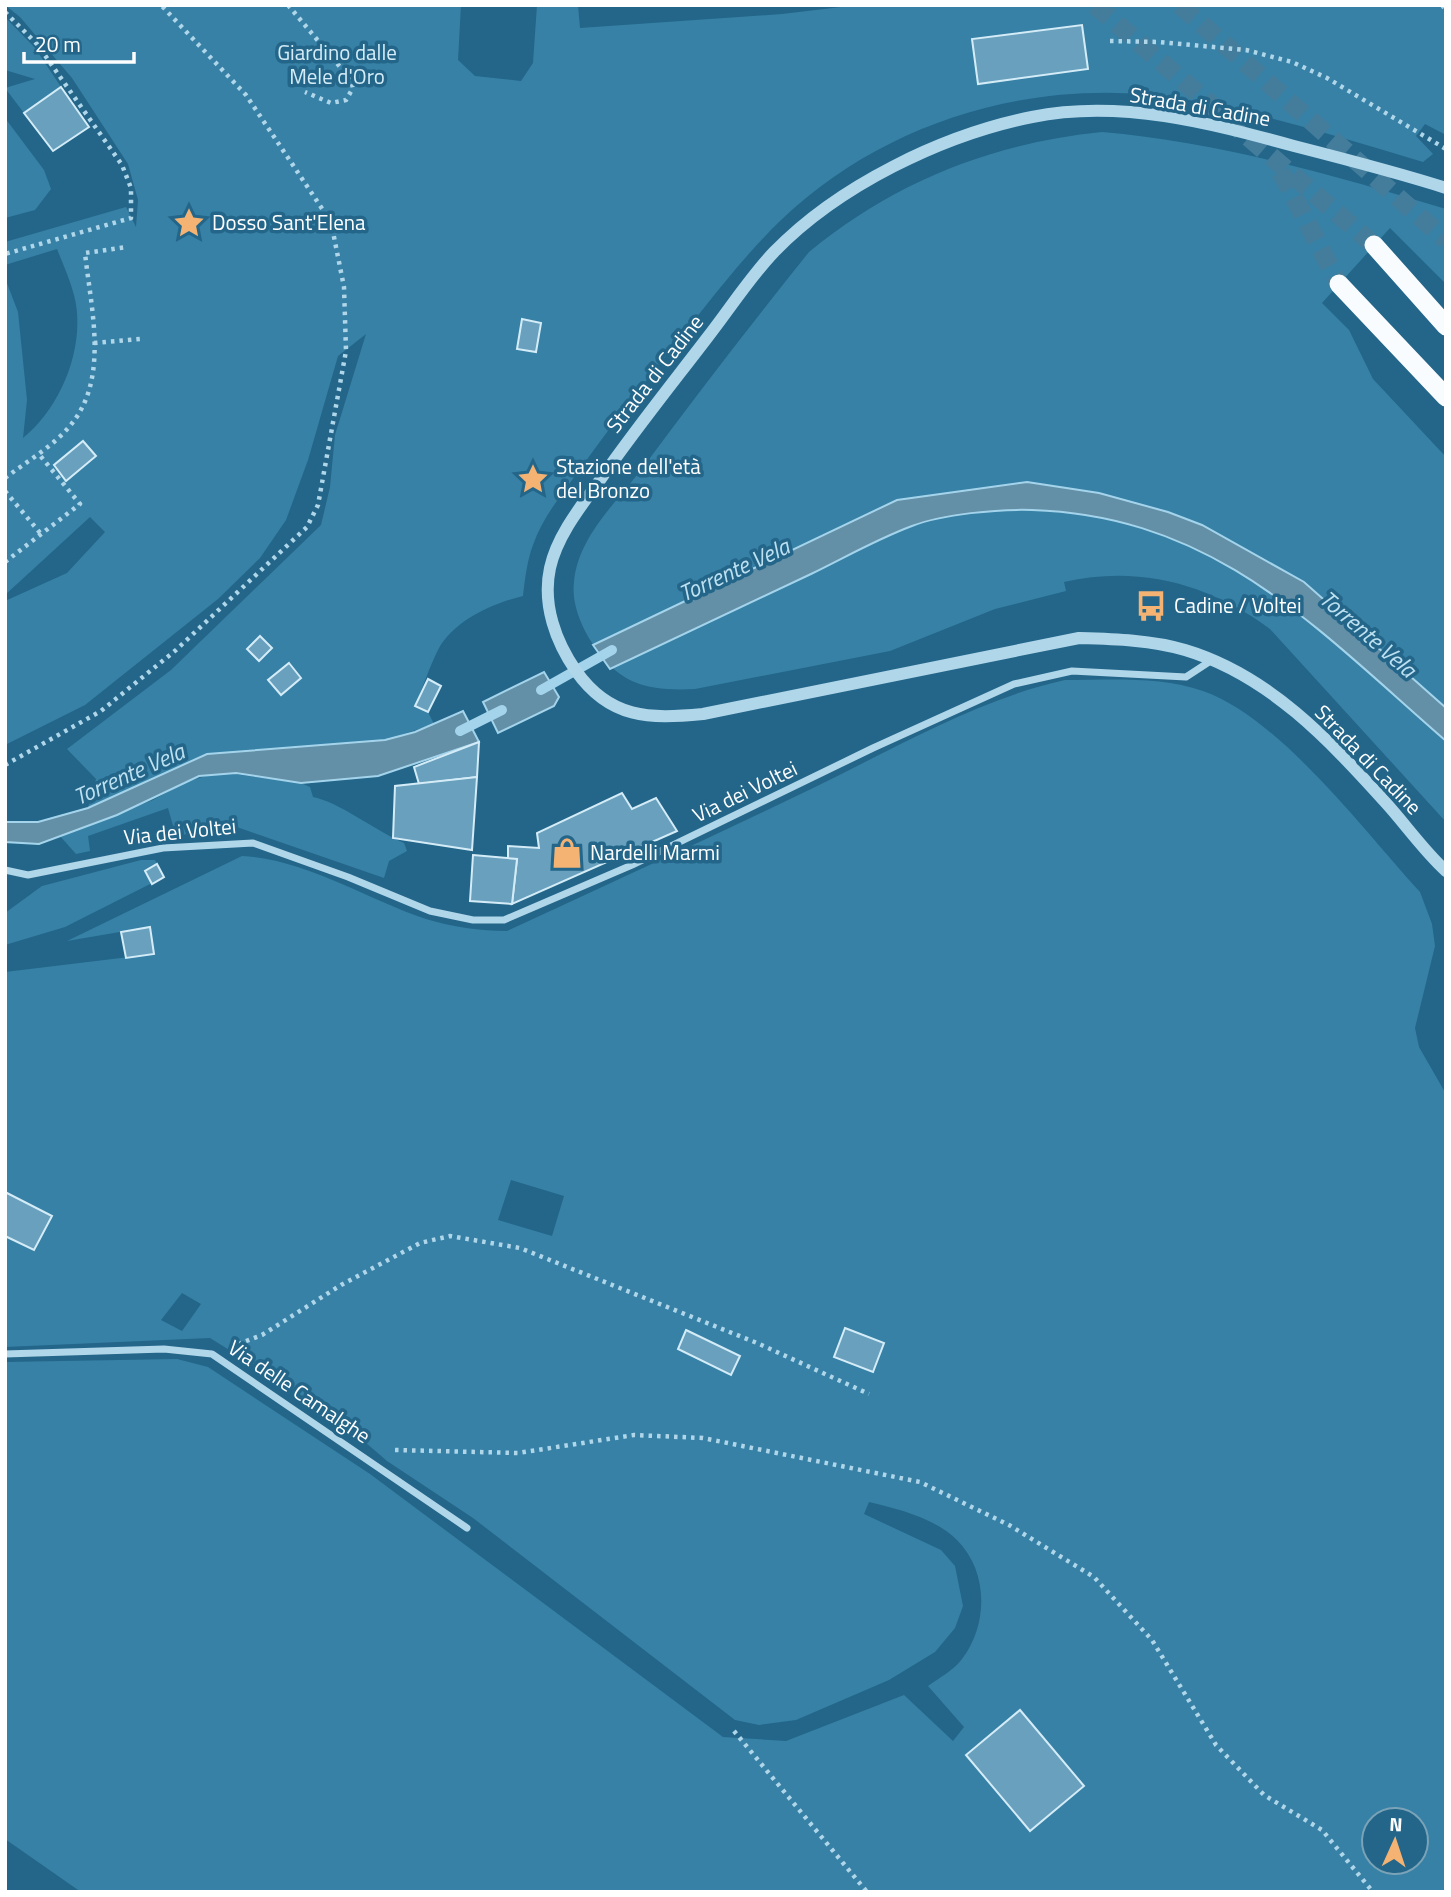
<svg xmlns="http://www.w3.org/2000/svg" width="1451" height="1897" font-family="'Titillium Web',sans-serif">
	<style>
		.green { fill: #3781a6; fill-rule: evenodd }
		.water { fill: #638fa7; stroke: #a4d4eb; stroke-width: 2 }
		.lines { fill: none; stroke-linecap: round; stroke-linejoin: round }
		.stream { stroke: #a4d4eb; stroke-width: 10 }
		.building { fill: #68a0bd; stroke: #d4ecf7; stroke-width: 2 }
		.trunk-tunnel { stroke: #447d9b; stroke-width: 19; stroke-dasharray: 19 10; stroke-linecap: butt }
		.path { stroke: #b0d6ea; stroke-width: 4.5; stroke-dasharray: 3.5 5; stroke-linecap: butt }
		.minor { stroke: #b0d6ea; stroke-width: 7 }
		.tertiary { stroke: #b0d6ea; stroke-width: 12 }
		.trunk { stroke: #f9fcfe; stroke-width: 19 }
		.labels { text-anchor: middle; stroke-width: 7; stroke-linejoin: round; paint-order: stroke }
		.park-label { font-size: 21px; fill: #d4ecf7; stroke: #236689 }
		.street-label { font-size: 21px; fill: #fff; stroke: #236689 }
		.poi-label { font-size: 21px; fill: #fff; stroke: #236689; text-anchor: start }
		.water-label { font-size: 23px; font-style: italic; fill: #bee1f2; stroke: #236689 }
	</style>
	<rect width="100%" height="100%" fill="#236689"/>
	<g class="green">
		<path d="M5,5h456l-3,55 17,16 46,5 12,-18 4,-58h41l2,23 202,-14 76,-9h588v130l-21,-11 -9,12 17,18 -10,8c-77,-23 -154,-47 -234,-62 -146,-26 -302,18 -409,121 -44,43 -80,93 -119,141 -30,37 -58,75 -86,114 -16,22 -33,43 -42,69 -6,16 -8,34 -10,51 -30,7 -70,25 -85,54 -9,18 -15,37 -23,56l13,6 6,12 -49,16 -178,14 -119,54 8,-29 -29,-30 104,-79 150,-145 9,-38 5,-52 31,-101 -28,22 -30,104 -22,60 -26,38 -42,41 -133,106 -80,40v-144l62,-28 38,-41 -15,-15 -85,78v-317l13,34 9,88 -4,38c38,-30 64,-93 51,-143 -4,-15 -11,-31 -17,-46l-52,16v-23l121,-35 10,20 2,-27 -10,-36 -56,-86 -52,-61zM289,663l12,15 -21,17 -12,-15z"/>
		<polygon points="5,17 35,48 61,87 24,113 5,88 35,79 5,70"/>
		<polygon points="5,118 44,170 51,189 35,210 5,218"/>
		<path d="M1102,132c117,10 231,43 344,77v75l-56,-56 -68,75 27,27 24,49 73,78v365l-176,-193c-61,-45 -131,-64 -206,-47l2,9 -71,18 -105,42 -195,38c-41,2 -72,-2 -97,-38 -14,-18 -27,-45 -24,-69 4,-46 44,-81 70,-116 54,-73 109,-144 165,-214 85,-70 183,-109 293,-120z"/>
		<path d="M1065,680c45,0 95,-4 138,11 77,27 161,140 217,201l12,32 3,22 -20,82 4,19 27,47v798h-1365l-76,-53v-477l172,-3 31,8 162,107 353,263 63,4 118,-46 49,46 11,-14 -36,-41c11,-8 26,-16 34,-27 26,-34 27,-87 -5,-119 -22,-22 -59,-31 -88,-38l-5,12 77,36 14,16 8,40 -8,22 -20,24 -46,28 -93,40 -37,5 -24,-5 -262,-202 -86,-57 -51,-44 -126,-79 -205,9v-375l149,-18 -5,-27 -82,14 175,-85c66,4 123,43 184,63 26,8 54,12 81,12 101,-47 203,-93 304,-142 83,-40 164,-89 254,-109zM511,1180l53,16 -12,40 -54,-16zM182,1293l19,11 -19,27 -21,-11zM1374,1820h42v42h-42z"/>
		<path d="M219,772l82,11 9,4 3,10c26,5 63,34 91,46l3,8 -18,10 -5,17 -150,-52 -58,10 -8,-28 -80,28 2,15 -14,3 -16,-18 93,-36 33,-18z"/>
		<polygon points="141,860 155,860 164,877 65,927 5,945 5,913 42,886"/>
	</g>
	<g class="water">
		<path d="M1027,482l72,11 69,19 34,13 102,57 142,126v33c-129,-112 -230,-225 -414,-231 -34,-1 -89,4 -120,16 -35,13 -68,32 -101,48 -67,31 -134,63 -201,95l-17,-24 304,-145z"/>
		<polygon points="544,672 559,697 554,706 498,733 483,702"/>
		<polygon points="463,711 479,742 378,776 301,783 236,773 199,776 117,815 39,844 5,842 5,822 38,822 88,808 207,754 385,740 415,732"/>
	</g>
	<g class="lines">
		<g class="stream">
			<polyline points="541,690 612,650"/>
			<polyline points="460,731 502,710"/>
		</g>
	</g>
	<g class="building">
		<polygon points="1082,25 1088,69 978,84 972,39"/>
		<polygon points="61,87 89,127 53,151 24,113"/>
		<polygon points="522,319 541,323 536,352 517,349"/>
		<polygon points="83,441 96,456 66,481 54,465"/>
		<polygon points="260,636 272,648 259,661 247,649"/>
		<polygon points="289,663 301,678 281,695 268,680"/>
		<polygon points="428,679 441,686 428,712 415,706"/>
		<polygon points="479,742 477,777 419,784 414,767"/>
		<polygon points="477,777 472,850 393,838 395,786"/>
		<polygon points="622,793 632,809 656,798 677,831 512,904 517,859 508,859 508,846 539,848 537,833"/>
		<polygon points="473,855 517,859 512,904 470,901"/>
		<polygon points="157,864 164,877 152,884 145,871"/>
		<polygon points="150,927 154,954 126,958 121,932"/>
		<polygon points="5,1192 52,1216 34,1250 5,1236"/>
		<polygon points="845,1328 884,1343 873,1372 834,1357"/>
		<polygon points="686,1330 740,1356 731,1375 678,1349"/>
		<polygon points="1020,1710 1084,1786 1030,1831 966,1755"/>
	</g>
	<g class="lines">
		<g class="trunk-tunnel">
			<polyline points="1095,5 1374,245"/>
			<polyline points="1180,5 1446,240"/>
			<polyline points="1281,172 1339,284"/>
		</g>
		<g class="path">
			<polyline points="288,5 351,80 353,88 346,100 331,103 305,92"/>
			<polyline points="1442,5 1446,10"/>
			<polyline points="5,12 37,44 122,165 131,188 131,218 5,254"/>
			<polyline points="1110,41 1159,42 1246,50 1292,62 1327,78 1446,149"/>
			<polyline points="94,343 140,339"/>
			<path d="M5,478c21,-16 47,-31 64,-51 41,-47 22,-117 16,-174l42,-6"/>
			<polyline points="5,491 41,534"/>
			<polyline points="5,562 80,504 38,453"/>
			<polyline points="5,765 101,711 176,650 307,527 318,505 346,351 344,287 331,222 246,95 161,5"/>
			<polyline points="238,1344 262,1335 341,1285 420,1243 450,1236 520,1248 757,1343 869,1394"/>
			<polyline points="395,1450 518,1453 634,1435 703,1438 920,1482 1009,1525 1094,1577 1152,1640 1216,1745 1264,1795 1322,1830 1373,1892"/>
			<polyline points="734,1731 867,1892"/>
		</g>
		<g class="minor">
			<polyline points="5,870 28,875 163,848 253,843 348,877 430,911 473,920 504,920 632,865 873,748 1014,684 1072,671 1186,677 1212,660"/>
			<polyline points="5,1354 164,1349 212,1354 467,1528"/>
		</g>
		<path class="tertiary" d="M1446,188c-50,-16 -101,-29 -152,-42 -84,-23 -174,-47 -262,-29 -90,18 -194,69 -258,135 -24,25 -45,58 -67,86 -36,47 -73,93 -107,142 -19,26 -43,56 -50,88 -8,37 6,74 26,103 34,48 73,48 127,43l376,-76c35,1 73,2 106,12 84,25 144,90 201,153 20,22 38,48 60,68"/>
		<g class="trunk">
			<polyline points="1374,245 1446,326"/>
			<polyline points="1339,284 1446,397"/>
		</g>
	</g>
	<defs>
		<symbol id="sight-bare" viewBox="-9 -9 18 18"><path d="M0-6L1.8-2.2L6-1.7L2.9 1.2L3.7 5.4L0 3.3L-3.7 5.4L-2.9 1.2L-6-1.7L-1.8-2.2Z" fill="#f5b373" stroke="#236689" stroke-width="2.5" paint-order="stroke"/></symbol>
		<symbol id="bus-bare" viewBox="-9 -9 18 18"><path d="M-5-6H5V4H4V6H2V4H-2V6H-4V4H-5ZM-3.5-4V0h7V-4ZM-3.5 1.2v1.5H-2V1.2ZM2 1.2v1.5H3.5V1.2Z" fill="#f5b373" stroke="#236689" stroke-width="2.5" paint-order="stroke"/></symbol>
		<symbol id="shop-bare" viewBox="-9 -9 18 18"><path d="M-5-2.5h2.3a2.7 3.5 0 0 1 5.4 0H5L5.5 6h-11ZM-1.5-2.5h3a1.5 2.3 0 0 0-3 0Z" fill="#f5b373" stroke="#236689" stroke-width="2.5" paint-order="stroke"/></symbol>
	</defs>
	<g fill-rule="evenodd">
		<use href="#sight-bare" x="167" y="201" width="44" height="44"/>
		<use href="#sight-bare" x="511" y="457" width="44" height="44"/>
		<use href="#bus-bare" x="1129" y="584" width="44" height="44"/>
		<use href="#shop-bare" x="545" y="831" width="44" height="44"/>
	</g>
	<g class="labels">
		<g class="park-label">
			<text x="337" y="60">Giardino dalle<tspan x="337" dy="24">Mele d'Oro</tspan></text>
		</g>
		<g class="street-label">
			<text transform="translate(1200 107) rotate(10)" y="7">Strada di Cadine</text>
			<text transform="translate(655 374) rotate(-52)" y="7">Strada di Cadine</text>
			<text transform="translate(1368 760) rotate(46)" y="7">Strada di Cadine</text>
			<text transform="translate(745 792) rotate(-26)" y="7">Via dei Voltei</text>
			<text transform="translate(180 832) rotate(-6)" y="7">Via dei Voltei</text>
			<text transform="translate(299 1392) rotate(34)" y="7">Via delle Camalghe</text>
		</g>
		<g class="poi-label">
			<text x="212" y="230">Dosso Sant'Elena</text>
			<text x="556" y="474">Stazione dell'età<tspan x="556" dy="24">del Bronzo</tspan></text>
			<text x="1174" y="613">Cadine / Voltei</text>
			<text x="590" y="860">Nardelli Marmi</text>
		</g>
		<g class="water-label">
			<text transform="translate(734 570) rotate(-25)" y="8">Torrente Vela</text>
			<text transform="translate(1368 634) rotate(41)" y="8">Torrente Vela</text>
			<text transform="translate(129 774) rotate(-24)" y="8">Torrente Vela</text>
		</g>
	</g>
	<rect width="1451" height="1897" fill="none" stroke="#ffffff" stroke-width="14"/>
	<g transform="translate(1395 1841) rotate(3)"><circle r="33" fill="#236689" stroke="#7ba3b8" stroke-width="2"/>
	<path d="M0-5L12 26L0 18L-12 26Z" fill="#f5b373"/>
	<text y="-10" font-size="19" font-weight="bold" text-anchor="middle" fill="#ffffff">N</text>
	</g>
	<path d="M24 52v10h110v-10" fill="none" stroke="#ffffff" stroke-width="3.5"/>
	<text x="35" y="52" font-size="21" fill="#ffffff" stroke="#236689" stroke-width="5" paint-order="stroke">20 m</text>
</svg>
